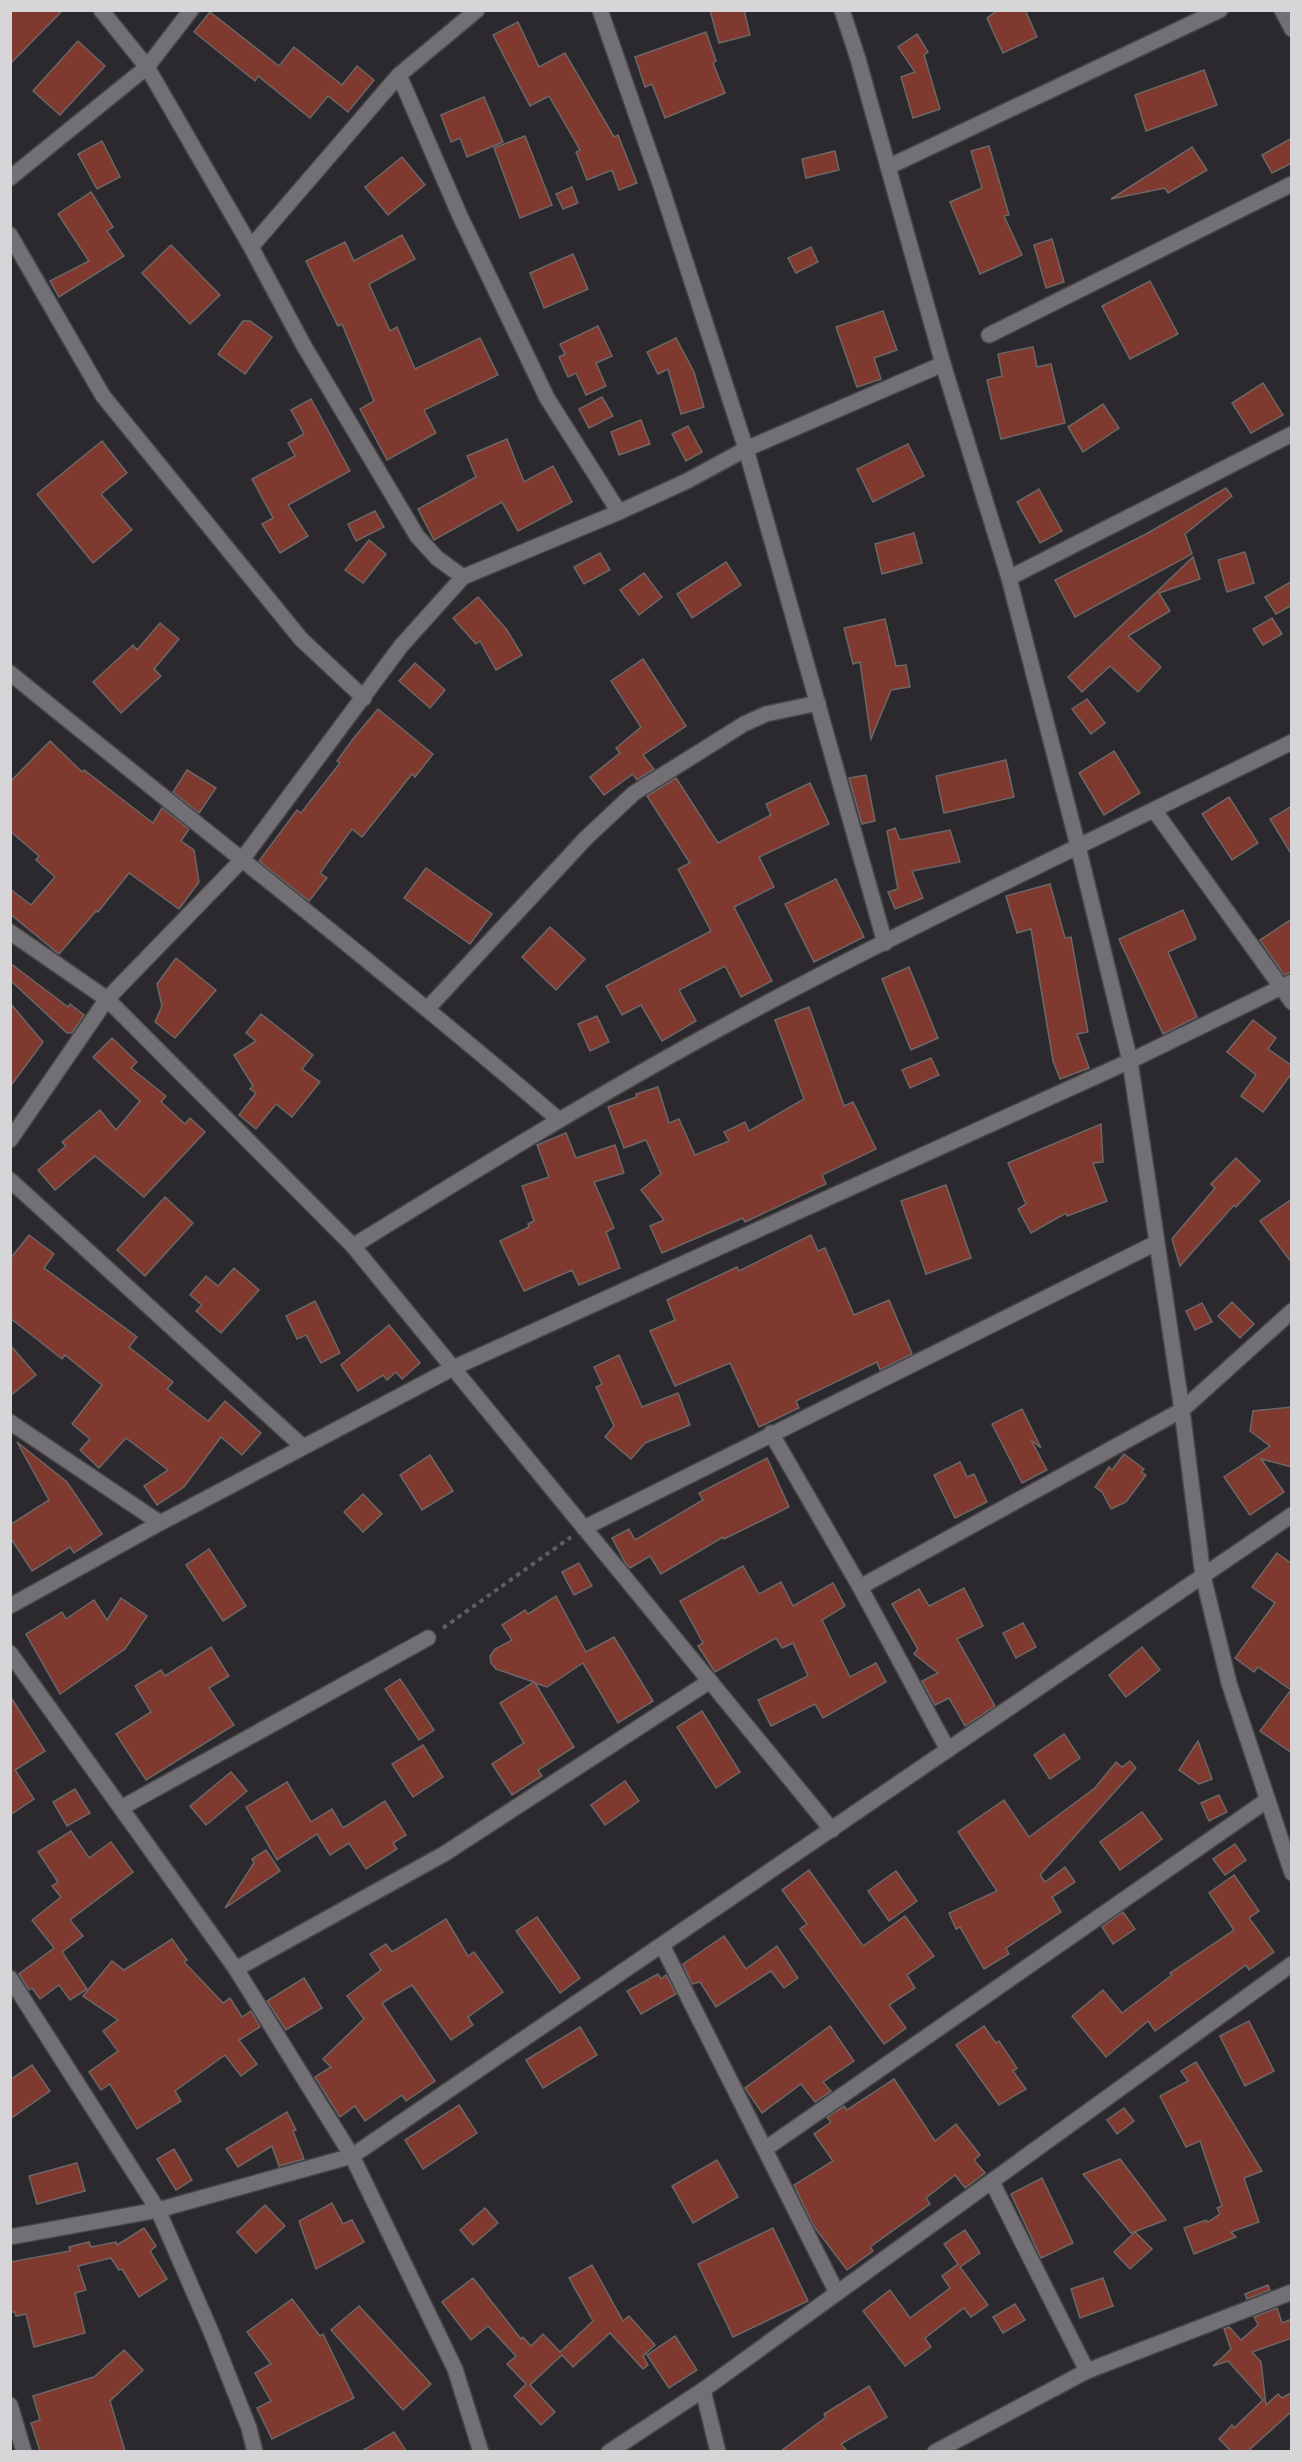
<svg xmlns="http://www.w3.org/2000/svg" width="1302" height="2462" font-family="'Alegreya Sans',sans-serif">
	<style>
		.building { fill: #7f392f; stroke: #6d6766; stroke-width: 1.5 }
		.lines { fill: none; stroke-linecap: round; stroke-linejoin: round }
		.minor-casing { stroke: #464548; stroke-width: 18 }
		.path { stroke: #5e5d60; stroke-width: 4; stroke-dasharray: 4.5 4.5; stroke-linecap: butt }
		.minor { stroke: #727075; stroke-width: 15 }
	</style>
	<rect width="100%" height="100%" fill="#2b292d"/>
	<g class="building">
		<polygon points="10,10 63,10 10,64"/>
		<polygon points="710,10 744,10 750,35 719,43"/>
		<polygon points="998,10 1025,10 1037,37 1003,53 987,18"/>
		<polygon points="210,12 279,66 294,47 342,85 357,66 374,80 348,112 328,96 310,118 258,76 255,81 194,32"/>
		<polygon points="518,22 539,67 565,53 614,137 618,135 637,183 619,190 612,170 587,180 576,152 580,150 549,96 530,106 493,35"/>
		<polygon points="706,32 716,61 713,63 725,93 665,118 652,84 645,87 635,57"/>
		<polygon points="917,34 928,52 924,55 940,109 913,118 901,77 915,72 898,47"/>
		<polygon points="78,41 105,66 60,115 33,91"/>
		<polygon points="1204,70 1217,105 1146,131 1135,95"/>
		<polygon points="484,97 503,142 467,157 460,138 451,142 441,115"/>
		<polygon points="525,136 552,205 520,218 494,148"/>
		<polygon points="1292,138 1292,163 1272,173 1262,155"/>
		<polygon points="102,141 120,177 97,189 78,154"/>
		<polygon points="989,146 1009,215 1004,216 1022,255 980,274 950,202 982,188 971,151"/>
		<polygon points="1192,147 1207,170 1168,193 1165,188 1111,199"/>
		<polygon points="835,151 839,170 806,178 802,159"/>
		<polygon points="402,157 425,185 388,215 365,187"/>
		<polygon points="572,187 578,203 563,209 556,194"/>
		<polygon points="91,192 113,227 107,231 124,256 59,297 50,281 89,261 58,214"/>
		<polygon points="402,235 415,259 369,284 390,331 397,327 415,369 480,338 498,375 424,410 436,433 387,460 360,409 374,401 342,324 338,326 306,261 345,242 354,261"/>
		<polygon points="1052,239 1064,282 1046,288 1034,245"/>
		<polygon points="171,245 220,295 190,324 142,273"/>
		<polygon points="811,247 818,262 796,273 788,258"/>
		<polygon points="573,254 588,289 544,308 530,273"/>
		<polygon points="1150,281 1178,334 1130,359 1102,306"/>
		<polygon points="883,311 897,350 874,358 881,379 857,387 836,327"/>
		<polygon points="243,321 250,321 272,337 245,374 218,354"/>
		<polygon points="598,326 612,356 596,363 606,386 586,395 576,373 568,377 559,357 565,354 560,344"/>
		<polygon points="676,338 694,372 704,407 681,414 668,369 658,374 647,352"/>
		<polygon points="1033,347 1037,367 1051,364 1065,423 1001,439 987,380 1002,376 998,354"/>
		<polygon points="1263,383 1283,415 1251,433 1232,403"/>
		<polygon points="602,397 613,416 589,428 579,409"/>
		<polygon points="311,399 350,471 288,505 308,536 280,553 262,524 273,518 252,479 295,456 288,443 304,434 291,410"/>
		<polygon points="1103,404 1119,428 1083,452 1068,427"/>
		<polygon points="641,420 650,444 619,455 611,432"/>
		<polygon points="688,426 702,452 686,461 672,434"/>
		<polygon points="507,439 524,482 553,466 572,502 518,531 502,502 434,540 418,509 476,477 467,456"/>
		<polygon points="102,441 127,473 101,494 132,530 93,563 37,494"/>
		<polygon points="908,444 924,476 873,502 857,469"/>
		<polygon points="1226,488 1232,496 1185,534 1192,554 1075,617 1055,580 1146,534"/>
		<polygon points="1039,489 1062,531 1040,543 1017,502"/>
		<polygon points="375,511 384,527 356,541 348,524"/>
		<polygon points="914,533 922,563 882,574 875,544"/>
		<polygon points="369,540 386,554 363,583 345,570"/>
		<polygon points="1245,552 1254,583 1227,592 1218,560"/>
		<polygon points="600,553 610,570 584,584 574,567"/>
		<polygon points="1193,557 1200,579 1159,593 1170,611 1128,636 1161,667 1138,692 1110,666 1082,692 1068,677"/>
		<polygon points="726,562 741,585 692,618 677,594"/>
		<polygon points="644,573 662,597 639,615 620,590"/>
		<polygon points="1292,581 1292,605 1276,614 1265,597"/>
		<polygon points="478,597 507,630 522,655 496,670 480,641 476,644 453,618"/>
		<polygon points="1272,618 1282,634 1263,645 1253,629"/>
		<polygon points="885,619 896,666 906,665 910,687 891,690 871,739 860,662 853,664 844,628"/>
		<polygon points="160,623 179,639 154,669 161,676 121,713 93,682 133,645 137,650"/>
		<polygon points="643,659 686,726 643,755 654,769 637,780 633,774 604,795 590,777 620,753 616,748 641,727 611,681"/>
		<polygon points="415,663 445,690 430,708 399,681"/>
		<polygon points="1087,699 1105,723 1091,734 1072,709"/>
		<polygon points="378,709 433,754 415,777 412,774 362,837 352,829 320,873 327,878 309,901 259,861 297,810 301,813 340,763 337,761 353,739"/>
		<polygon points="50,741 82,772 84,770 153,823 162,808 189,829 181,841 194,850 199,882 179,909 129,873 98,912 96,911 59,954 10,914 10,889 31,905 55,877 36,860 39,856 10,831 10,782"/>
		<polygon points="1114,751 1140,793 1104,815 1079,773"/>
		<polygon points="1006,760 1014,797 944,813 936,776"/>
		<polygon points="187,770 216,788 199,813 173,792"/>
		<polygon points="866,775 875,821 862,824 849,778"/>
		<polygon points="676,778 718,843 771,815 766,804 810,783 829,824 759,857 774,887 734,907 772,981 741,997 725,966 679,990 696,1021 662,1041 641,1005 622,1015 606,986 711,931 678,869 690,863 647,796"/>
		<polygon points="1229,797 1258,843 1232,860 1202,814"/>
		<polygon points="1292,806 1292,855 1270,819"/>
		<polygon points="895,828 900,840 950,830 960,862 912,871 923,898 895,909 888,892 898,889 887,831"/>
		<polygon points="426,868 492,914 470,944 404,898"/>
		<polygon points="836,879 864,937 814,962 785,904"/>
		<polygon points="1050,884 1065,938 1071,937 1088,1032 1077,1034 1089,1068 1060,1079 1053,1061 1031,929 1017,933 1006,896"/>
		<polygon points="1183,910 1196,939 1168,952 1197,1017 1163,1034 1119,939"/>
		<polygon points="1292,919 1292,972 1284,975 1260,940"/>
		<polygon points="550,927 585,959 556,990 522,957"/>
		<polygon points="176,958 216,990 175,1038 155,1022 162,1006 157,984"/>
		<polygon points="10,963 68,1007 70,1004 84,1015 72,1033 67,1033 10,980"/>
		<polygon points="909,967 938,1038 911,1050 882,979"/>
		<polygon points="10,1003 43,1042 10,1087"/>
		<polygon points="809,1007 844,1106 853,1102 876,1149 822,1175 826,1184 745,1222 743,1218 662,1253 650,1226 664,1220 641,1190 661,1174 646,1140 624,1148 608,1107 637,1097 636,1094 658,1087 669,1123 679,1119 695,1155 729,1141 724,1132 745,1122 749,1131 804,1099 775,1020"/>
		<polygon points="261,1014 313,1055 302,1069 320,1082 292,1117 276,1104 256,1129 239,1115 256,1093 250,1089 253,1086 234,1055 256,1041 246,1033"/>
		<polygon points="597,1016 609,1042 590,1051 578,1024"/>
		<polygon points="1253,1020 1276,1038 1268,1049 1292,1066 1292,1073 1263,1112 1241,1096 1256,1075 1227,1052"/>
		<polygon points="112,1038 137,1062 131,1068 166,1096 161,1102 185,1124 190,1118 205,1132 144,1197 95,1156 55,1190 38,1170 66,1146 62,1142 100,1110 116,1130 140,1101 93,1057"/>
		<polygon points="931,1058 939,1075 910,1088 902,1070"/>
		<polygon points="1101,1124 1103,1162 1093,1163 1107,1201 1067,1216 1066,1213 1031,1233 1018,1209 1026,1204 1008,1163"/>
		<polygon points="566,1133 576,1158 615,1145 624,1173 594,1182 614,1228 606,1232 620,1268 579,1285 572,1270 524,1291 500,1241 529,1227 528,1224 534,1221 522,1186 549,1177 537,1145"/>
		<polygon points="1236,1158 1260,1181 1236,1207 1234,1205 1180,1266 1172,1239 1215,1188 1211,1184"/>
		<polygon points="946,1185 971,1258 926,1274 901,1201"/>
		<polygon points="165,1197 193,1223 145,1276 117,1250"/>
		<polygon points="1292,1199 1292,1263 1260,1221"/>
		<polygon points="29,1235 54,1254 44,1268 137,1337 129,1347 173,1382 167,1389 208,1421 225,1401 261,1433 242,1455 221,1437 184,1487 157,1505 144,1486 168,1470 126,1438 99,1468 80,1450 90,1439 72,1424 102,1385 65,1355 62,1359 10,1318 10,1259"/>
		<polygon points="811,1235 818,1251 825,1248 854,1315 889,1300 912,1354 880,1370 877,1362 796,1401 799,1408 759,1427 730,1363 675,1386 650,1331 675,1320 667,1300 737,1267 739,1271"/>
		<polygon points="234,1268 259,1290 221,1333 196,1311 202,1305 190,1295 206,1276 218,1286"/>
		<polygon points="315,1301 340,1353 321,1363 306,1335 297,1339 286,1316"/>
		<polygon points="1232,1302 1254,1324 1240,1338 1218,1316"/>
		<polygon points="1202,1303 1212,1322 1195,1330 1186,1311"/>
		<polygon points="389,1325 420,1363 402,1379 396,1372 387,1380 383,1375 358,1391 341,1365"/>
		<polygon points="10,1345 36,1375 10,1396"/>
		<polygon points="619,1355 642,1407 678,1393 690,1425 645,1443 631,1459 605,1437 614,1426 596,1387 602,1384 594,1367"/>
		<polygon points="1292,1407 1292,1467 1261,1459 1284,1492 1250,1515 1224,1477 1270,1446 1250,1431 1253,1411"/>
		<polygon points="1022,1409 1041,1448 1031,1440 1047,1470 1022,1483 992,1424"/>
		<polygon points="17,1442 67,1482 102,1534 74,1553 70,1547 32,1571 10,1537 10,1525 49,1500"/>
		<polygon points="1124,1454 1144,1469 1141,1472 1146,1475 1126,1502 1111,1509 1102,1492 1095,1487 1109,1467 1112,1470"/>
		<polygon points="430,1455 453,1491 422,1510 400,1475"/>
		<polygon points="767,1458 789,1507 724,1539 723,1537 661,1574 650,1556 630,1568 626,1564 612,1538 629,1529 635,1540 703,1500 699,1493"/>
		<polygon points="960,1462 967,1477 974,1474 987,1502 955,1518 934,1475"/>
		<polygon points="363,1494 382,1514 363,1532 344,1512"/>
		<polygon points="209,1549 246,1606 223,1621 186,1565"/>
		<polygon points="1277,1553 1292,1564 1292,1753 1260,1731 1291,1690 1258,1667 1254,1672 1235,1658 1275,1603 1252,1587"/>
		<polygon points="579,1563 592,1586 574,1595 562,1572"/>
		<polygon points="743,1566 759,1594 781,1582 793,1606 833,1583 845,1606 822,1620 850,1677 876,1663 886,1682 823,1718 815,1704 771,1726 758,1700 808,1676 793,1643 782,1648 776,1638 715,1672 698,1646 703,1643 680,1601"/>
		<polygon points="964,1588 983,1626 957,1639 995,1706 965,1726 949,1698 935,1705 922,1681 938,1673 914,1654 918,1649 892,1604 919,1589 929,1606"/>
		<polygon points="556,1596 586,1652 614,1637 653,1701 618,1723 583,1663 547,1687 535,1683 574,1747 538,1770 542,1776 512,1795 492,1764 524,1743 500,1703 534,1682 496,1669 491,1663 490,1656 495,1649 512,1640 502,1625 525,1610 528,1614"/>
		<polygon points="121,1598 147,1616 125,1649 60,1694 26,1634 62,1612 66,1619 94,1600 107,1620"/>
		<polygon points="1023,1623 1036,1647 1016,1658 1003,1633"/>
		<polygon points="211,1647 229,1676 209,1688 234,1725 146,1780 116,1734 151,1712 135,1686 161,1670 165,1676"/>
		<polygon points="1142,1647 1160,1670 1126,1697 1109,1675"/>
		<polygon points="400,1679 434,1730 419,1740 385,1689"/>
		<polygon points="10,1696 45,1751 15,1770 34,1799 10,1815"/>
		<polygon points="702,1711 740,1772 716,1788 677,1727"/>
		<polygon points="1064,1734 1080,1758 1050,1779 1034,1755"/>
		<polygon points="1198,1741 1212,1779 1199,1784 1179,1770"/>
		<polygon points="423,1745 443,1777 413,1797 392,1764"/>
		<polygon points="1130,1761 1136,1768 1040,1875 1045,1882 1065,1867 1075,1882 1052,1897 1061,1912 1006,1948 1009,1954 984,1969 960,1927 956,1929 949,1913 997,1891 958,1832 1004,1800 1029,1837 1095,1788 1116,1762 1122,1767"/>
		<polygon points="231,1772 247,1791 206,1825 190,1806"/>
		<polygon points="625,1781 639,1801 605,1825 591,1805"/>
		<polygon points="287,1782 311,1822 332,1809 343,1828 385,1801 406,1835 393,1843 397,1849 366,1869 349,1843 330,1855 317,1834 277,1860 246,1807"/>
		<polygon points="75,1789 90,1813 67,1826 53,1802"/>
		<polygon points="1219,1795 1227,1812 1209,1821 1201,1803"/>
		<polygon points="1142,1812 1162,1839 1120,1870 1100,1842"/>
		<polygon points="71,1831 89,1858 111,1842 133,1872 70,1920 83,1936 62,1952 87,1989 70,2000 59,1985 40,1999 32,1988 29,1990 19,1974 54,1948 32,1920 61,1897 52,1886 58,1882 38,1852"/>
		<polygon points="1235,1844 1246,1860 1225,1875 1213,1859"/>
		<polygon points="266,1850 280,1871 225,1908 254,1863 252,1859"/>
		<polygon points="809,1870 863,1946 905,1916 934,1956 907,1975 915,1988 889,2005 906,2028 884,2044 800,1929 807,1924 782,1890"/>
		<polygon points="896,1871 917,1901 889,1921 868,1891"/>
		<polygon points="1234,1875 1259,1911 1249,1918 1274,1952 1249,1970 1246,1965 1155,2031 1148,2021 1106,2057 1072,2016 1103,1990 1122,2013 1172,1975 1170,1973 1234,1930 1209,1893"/>
		<polygon points="1123,1912 1135,1929 1113,1944 1102,1927"/>
		<polygon points="537,1917 580,1978 560,1993 516,1931"/>
		<polygon points="446,1919 468,1956 474,1952 503,1992 468,2017 473,2025 451,2040 412,1985 382,2003 435,2081 406,2101 402,2095 365,2121 355,2106 340,2117 315,2077 331,2067 323,2059 364,2019 347,1996 381,1970 370,1954 386,1944 392,1952"/>
		<polygon points="724,1936 746,1969 777,1946 798,1978 784,1988 771,1971 716,2007 700,1982 692,1984 683,1964"/>
		<polygon points="172,1939 187,1960 184,1962 223,2003 230,1998 242,2017 251,2011 260,2027 239,2040 257,2064 241,2076 225,2055 175,2091 181,2101 137,2129 110,2084 101,2090 89,2072 118,2051 103,2031 118,2020 83,1996 112,1961 124,1970"/>
		<polygon points="658,1974 661,1979 666,1975 676,1994 641,2014 627,1991"/>
		<polygon points="304,1978 322,2008 286,2030 267,2001"/>
		<polygon points="1249,2021 1274,2071 1245,2086 1220,2036"/>
		<polygon points="830,2026 854,2061 823,2082 831,2091 815,2102 801,2084 762,2113 745,2088"/>
		<polygon points="984,2026 996,2043 999,2041 1017,2068 1013,2071 1026,2089 999,2105 956,2045"/>
		<polygon points="580,2027 597,2055 543,2088 526,2060"/>
		<polygon points="1196,2062 1262,2171 1244,2178 1259,2222 1231,2232 1236,2237 1194,2254 1184,2228 1206,2220 1208,2222 1220,2214 1217,2208 1222,2206 1200,2141 1186,2147 1160,2096 1188,2081 1181,2071"/>
		<polygon points="32,2065 50,2091 10,2119 10,2080"/>
		<polygon points="894,2079 935,2141 956,2124 980,2155 974,2160 985,2173 965,2188 955,2175 926,2198 930,2204 870,2247 873,2251 847,2270 813,2225 794,2185 833,2161 814,2134 831,2122 827,2117 844,2106 847,2110"/>
		<polygon points="459,2105 477,2133 423,2169 405,2140"/>
		<polygon points="1124,2108 1134,2121 1117,2134 1107,2120"/>
		<polygon points="287,2112 296,2130 293,2131 304,2159 279,2166 272,2146 238,2167 226,2149"/>
		<polygon points="174,2149 192,2180 176,2190 157,2159"/>
		<polygon points="1120,2159 1166,2220 1131,2233 1083,2174"/>
		<polygon points="717,2160 738,2197 693,2223 672,2186"/>
		<polygon points="77,2163 85,2191 37,2204 29,2176"/>
		<polygon points="1042,2178 1073,2243 1041,2258 1011,2194"/>
		<polygon points="332,2203 343,2224 352,2220 364,2242 316,2269 299,2221"/>
		<polygon points="265,2205 285,2226 256,2253 237,2232"/>
		<polygon points="485,2208 498,2223 473,2245 460,2230"/>
		<polygon points="144,2228 156,2246 150,2251 167,2279 139,2297 122,2269 119,2270 111,2258 78,2266 86,2290 75,2293 85,2333 34,2347 26,2314 16,2316 15,2312 10,2312 10,2262 70,2251 69,2247 89,2242 91,2247 116,2242 117,2245"/>
		<polygon points="773,2228 808,2301 733,2337 698,2264"/>
		<polygon points="965,2230 980,2253 960,2267 988,2305 971,2317 964,2308 925,2338 931,2347 905,2366 863,2311 890,2290 910,2318 950,2288 942,2276 958,2264 944,2244"/>
		<polygon points="1135,2232 1152,2249 1130,2269 1114,2252"/>
		<polygon points="592,2265 623,2321 629,2316 655,2345 643,2356 648,2365 643,2369 610,2333 573,2367 562,2355 530,2385 555,2412 541,2425 514,2396 526,2384 507,2364 516,2356 488,2326 471,2340 442,2302 473,2278 521,2339 523,2337 531,2346 543,2334 560,2352 593,2321 569,2278"/>
		<polygon points="1103,2278 1113,2306 1080,2318 1071,2289"/>
		<polygon points="1268,2285 1270,2290 1247,2299 1245,2294"/>
		<polygon points="292,2299 320,2336 323,2334 354,2398 272,2439 257,2408 271,2401 255,2373 271,2364 247,2332"/>
		<polygon points="1015,2304 1025,2320 1003,2333 993,2317"/>
		<polygon points="359,2306 431,2384 403,2410 331,2330"/>
		<polygon points="1277,2308 1282,2323 1292,2319 1292,2338 1252,2352 1261,2362 1266,2405 1278,2394 1282,2398 1292,2392 1292,2411 1248,2451 1231,2451 1219,2439 1232,2425 1234,2428 1263,2400 1228,2361 1213,2366 1231,2349 1224,2329 1229,2327 1241,2340 1258,2325 1254,2317"/>
		<polygon points="675,2336 697,2370 669,2388 647,2355"/>
		<polygon points="124,2350 143,2370 110,2401 125,2451 40,2451 31,2423 40,2420 33,2396 94,2377"/>
		<polygon points="869,2386 887,2417 841,2444 847,2451 781,2451 826,2417 824,2414"/>
		<polygon points="394,2432 406,2451 362,2451"/>
	</g>
	<g class="lines">
		<defs>
			<g id="minor">
				<polyline points="101,10 147,67 251,247 304,346 417,536 437,558 463,577"/>
				<polyline points="600,10 661,186 746,449 885,943"/>
				<polyline points="842,10 858,59 943,364 1009,578 1078,846 1130,1061 1182,1410 1203,1576 1229,1683 1292,1873"/>
				<polyline points="1282,10 1292,29"/>
				<polyline points="399,75 460,216 547,398 619,512"/>
				<polyline points="888,167 1220,10"/>
				<polyline points="10,178 147,67 191,10"/>
				<polyline points="10,235 103,396 301,639 364,698"/>
				<polyline points="251,247 399,75 477,10"/>
				<polyline points="989,335 1292,184"/>
				<polyline points="1009,578 1292,434"/>
				<path d="M10,673c183,149 369,293 548,446"/>
				<polyline points="1154,810 1292,1002"/>
				<polyline points="10,932 107,999 353,1246 832,1830"/>
				<polyline points="428,1008 586,838 634,793 744,724 766,714 818,703"/>
				<polyline points="10,1140 107,999 241,861 401,646 463,577 619,512 687,481 746,449 943,364"/>
				<polyline points="10,1180 302,1446"/>
				<path d="M353,1246c123,-76 246,-152 373,-221 185,-101 377,-189 566,-283"/>
				<polyline points="10,1422 160,1523"/>
				<polyline points="771,1433 860,1587 948,1750"/>
				<polyline points="584,1528 1156,1243"/>
				<polyline points="860,1587 1182,1410 1292,1311"/>
				<polyline points="10,1606 160,1523 453,1368 1130,1061 1292,982"/>
				<polyline points="10,1653 236,1969 352,2156 455,2369 481,2452"/>
				<polyline points="121,1808 428,1638"/>
				<polyline points="662,1945 836,2291"/>
				<polyline points="236,1969 444,1854 710,1681"/>
				<polyline points="10,1978 158,2210 212,2334 249,2428 255,2452"/>
				<polyline points="765,2149 1266,1801"/>
				<polyline points="992,2182 1087,2371"/>
				<polyline points="10,2237 158,2210 352,2156 1292,1515"/>
				<polyline points="703,2390 718,2452"/>
				<polyline points="10,2405 24,2452"/>
				<polyline points="609,2452 703,2390 1292,1964"/>
				<polyline points="935,2452 1087,2371 1292,2292"/>
			</g>
		</defs>
		<use href="#minor" class="minor-casing"/>
		<polyline class="path" points="443,1628 571,1537"/>
		<use href="#minor" class="minor"/>
	</g>
	<rect width="1302" height="2462" fill="none" stroke="#d6d5d8" stroke-width="24"/>
</svg>
